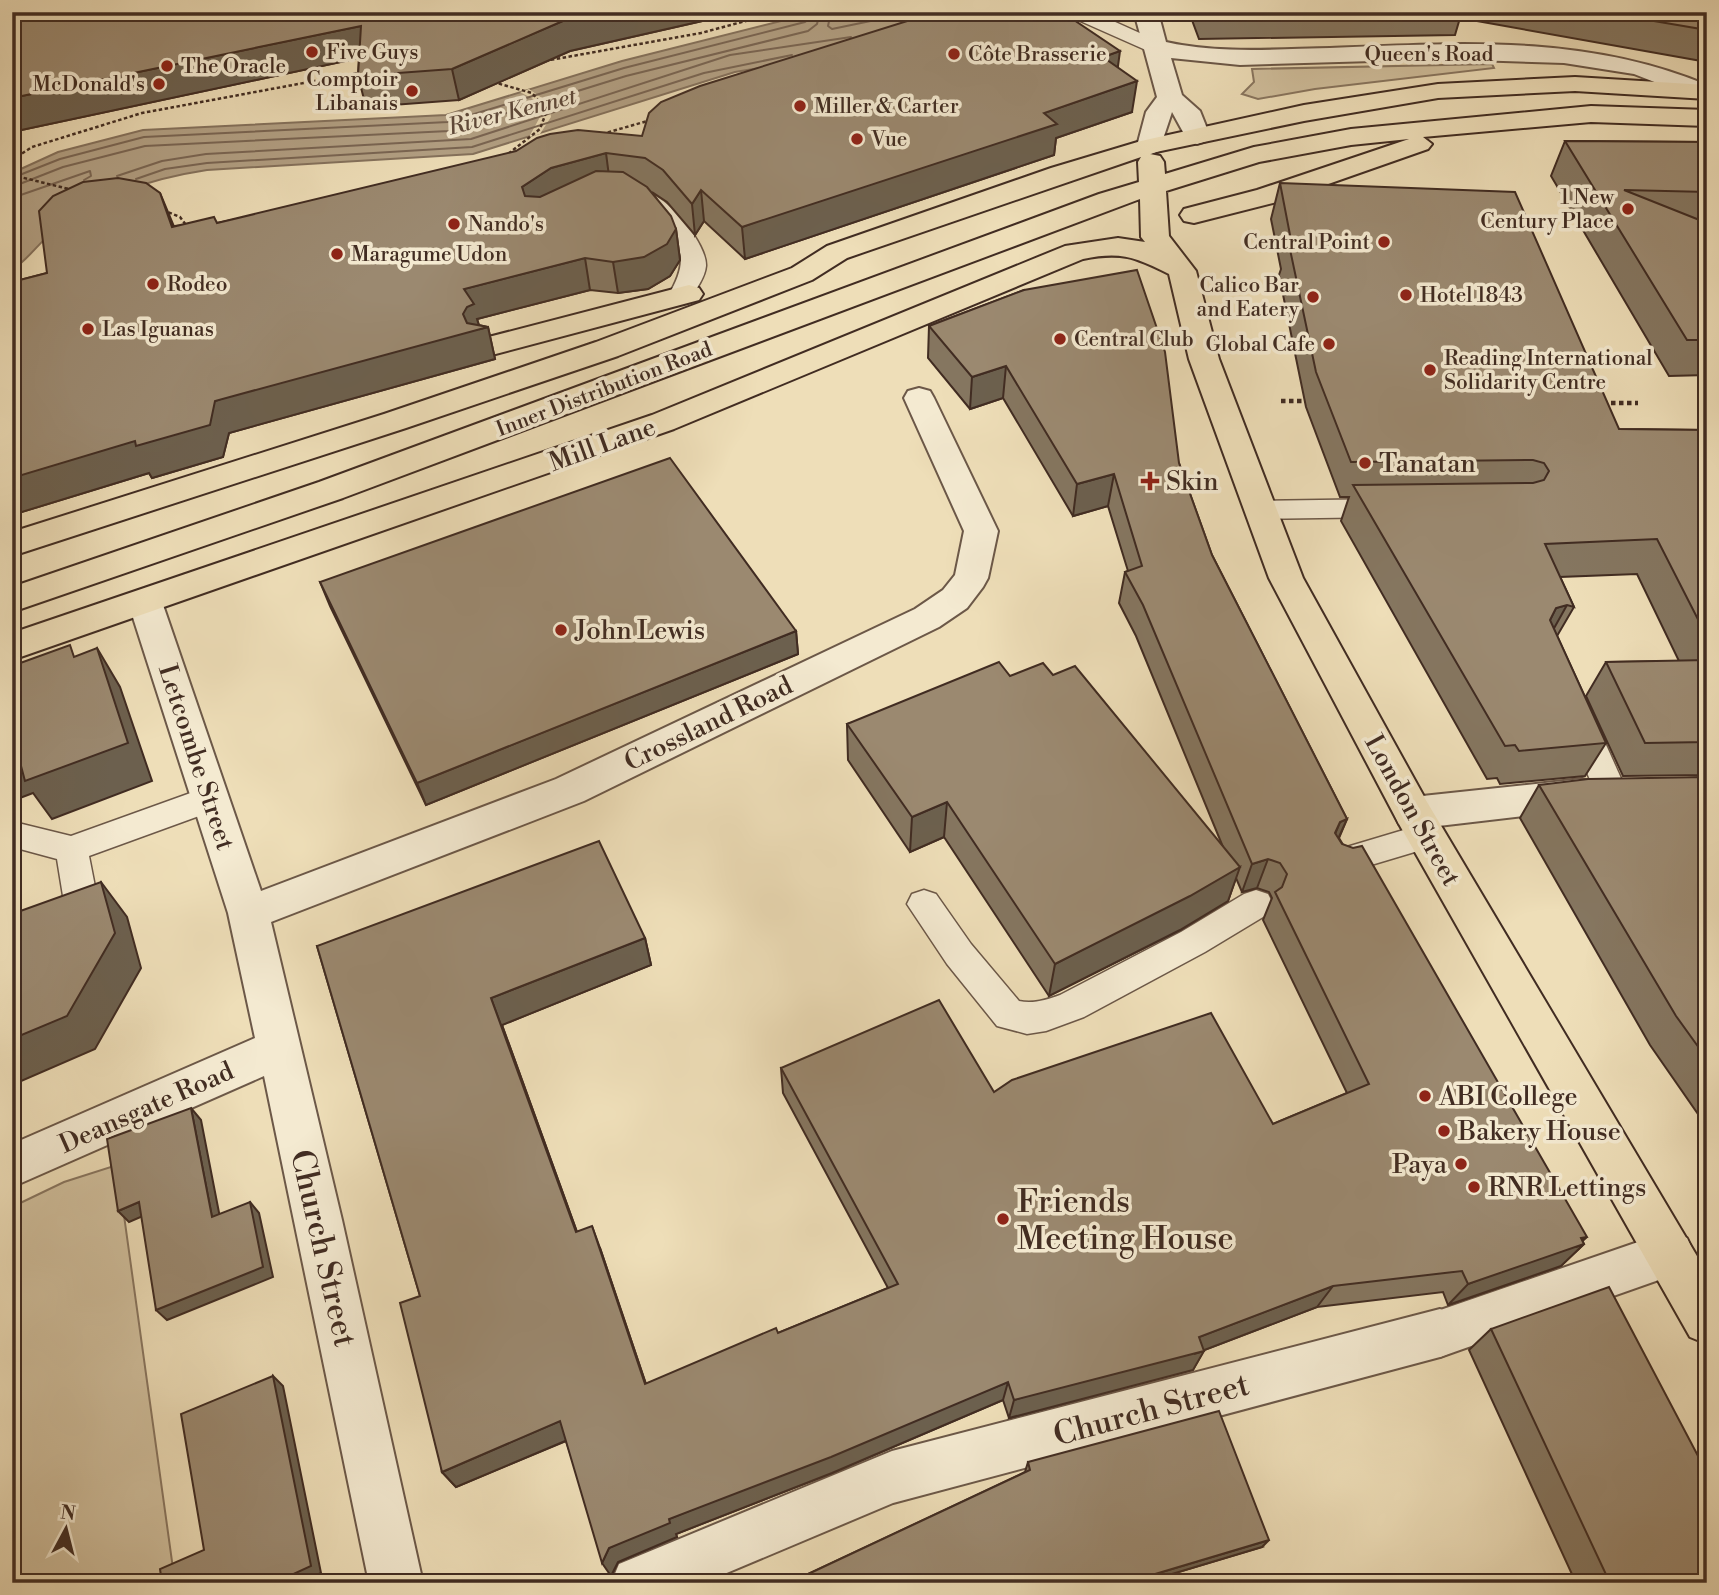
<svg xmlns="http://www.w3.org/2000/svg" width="1719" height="1595" font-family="'Libre Bodoni',serif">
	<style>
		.green { fill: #d1c09e; stroke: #897660; stroke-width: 2 }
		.water { fill: #b3a185; stroke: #85725d; stroke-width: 2 }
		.pier { fill: #eedeb8 }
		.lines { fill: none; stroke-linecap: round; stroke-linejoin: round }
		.shore { stroke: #7a6654; stroke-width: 2 }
		.service-casing { stroke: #6c5848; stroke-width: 3 }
		.pedestrian-casing { stroke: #6c5848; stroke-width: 4 }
		.minor-casing { stroke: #6c5848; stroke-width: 4 }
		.primary-casing { stroke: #412c22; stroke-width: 4 }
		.path-far1 { stroke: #412c22; stroke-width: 2.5; stroke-dasharray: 3.5 2.5; stroke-linecap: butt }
		.path { stroke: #412c22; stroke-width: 4.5; stroke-dasharray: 4.5 3.5; stroke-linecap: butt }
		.service { fill: #f4ead1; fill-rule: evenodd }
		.pedestrian { fill: #f4ead1; fill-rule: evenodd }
		.minor { fill: #f4ead1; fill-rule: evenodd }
		.primary { fill: #eedeb8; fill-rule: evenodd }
		.wall { fill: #857660; stroke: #412c22; stroke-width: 2 }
		.shaded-wall { fill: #6c604e; stroke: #412c22; stroke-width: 2 }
		.building { fill: #9b8970; stroke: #412c22; stroke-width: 2 }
		.poi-dot { fill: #8f2418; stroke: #f4ead1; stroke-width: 2.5 }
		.labels { text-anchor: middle; stroke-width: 7; stroke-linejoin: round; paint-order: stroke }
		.far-poi-label { font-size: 21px; fill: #412c22; stroke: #f4ead1; text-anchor: start }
		.far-street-label { font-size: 21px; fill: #412c22; stroke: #f4ead1 }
		.far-water-label { font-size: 23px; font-style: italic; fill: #5e493b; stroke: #f4ead1 }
		.street-label { font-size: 26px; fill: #412c22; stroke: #f4ead1 }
		.poi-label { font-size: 26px; fill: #412c22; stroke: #f4ead1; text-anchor: start }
		.near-poi-label { font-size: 32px; fill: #412c22; stroke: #f4ead1; text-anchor: start }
		.near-street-label { font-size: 32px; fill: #412c22; stroke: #f4ead1 }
	</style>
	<rect width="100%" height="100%" fill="#eedeb8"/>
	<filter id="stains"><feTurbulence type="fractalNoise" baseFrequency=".00286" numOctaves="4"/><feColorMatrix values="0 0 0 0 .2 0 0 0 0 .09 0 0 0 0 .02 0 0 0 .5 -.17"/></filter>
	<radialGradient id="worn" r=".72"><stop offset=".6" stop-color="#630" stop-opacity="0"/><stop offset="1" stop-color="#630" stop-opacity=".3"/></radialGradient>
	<g class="green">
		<polygon points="1492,64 1494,68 1315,89 1258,99 1242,94 1254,82 1252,69"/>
		<polygon points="117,1165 175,1583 12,1583 12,1207 64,1182"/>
	</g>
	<path class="water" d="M817,12h166l-120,39 -128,21 -262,82 -266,16c-53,8 -108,25 -151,59 -16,12 -28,31 -44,41v-97l46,-21 85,-22 303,-15 176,-54z"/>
	<polygon class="pier" points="529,89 549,103 551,117 540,134 529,137 540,117 539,106 533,99 520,92"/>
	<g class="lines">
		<g class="shore">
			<polyline points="831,12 828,26 832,29 914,12"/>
			<polyline points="117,176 162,161 206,154 471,139 730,55 851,37"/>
			<polyline points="12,178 60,159 144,137 448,122 624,68 805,22 810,18 811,12"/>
			<polyline points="136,179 165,169 207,163 472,147 704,73 792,55"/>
			<polyline points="12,187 63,167 145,146 449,131 626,76 808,31 817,24 820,12"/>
			<polyline points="12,198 90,171 91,176 84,180"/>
		</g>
		<defs>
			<g id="service">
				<polygon points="1067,12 1093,12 1162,43 1165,47 1162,51 1148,51 1069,16"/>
				<path d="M648,193c21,5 59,51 58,73 -1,12 -11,25 -18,35h-16l-4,-5c22,-37 15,-52 -15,-81 -6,-5 -12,-9 -16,-15l3,-5z"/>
				<polygon points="1387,499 1397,502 1400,508 1397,514 1387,517 1259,519 1249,517 1246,510 1249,503 1259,501"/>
				<polygon points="1579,706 1590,710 1594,718 1628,794 1623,803 1612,807 1601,803 1596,794 1564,718 1568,710"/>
				<polygon points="210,786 221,790 226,799 221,808 89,856 98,902 93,912 81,916 69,912 64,902 57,859 20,849 12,852 12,825 18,823 71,836"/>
				<polygon points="1427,823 1438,827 1443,836 1438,845 1341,874 1330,870 1325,861 1330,852"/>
				<path d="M924,890l12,4 35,50 48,57c14,3 27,-1 41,-6l121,-63 63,-38 12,-4 12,4 5,10 -5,10 -63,38 -121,65 -38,14 -19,3 -30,-8 -50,-62 -40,-60 5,-10z"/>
			</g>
			<polygon id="pedestrian" points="1670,1231 1687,1238 1694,1254 1687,1270 1440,1357 1423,1350 1416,1333 1423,1316"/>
			<g id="minor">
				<path d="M1134,12h24l8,30c54,12 110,7 164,6 130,-5 254,-14 377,37v12l-17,-1 -56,-22 -70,-11 -122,-4 -202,6 -69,-7 11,37 18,16 10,25 -4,5 -9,3 -9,-3 -16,-29 -13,39 -9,3 -9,-3 -4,-5 9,-34 11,-15z"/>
				<polygon points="919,388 930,391 934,398 998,531 988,578 983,587 967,608 939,627 584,801 271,922 342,1220 423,1583 369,1583 264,1076 12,1187 12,1144 255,1038 228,913 128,602 133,593 145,589 157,593 162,602 261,891 556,779 915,609 943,590 955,575 964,531 904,398 908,391"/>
				<polygon points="1582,779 1596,783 1601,794 1596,805 1582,809 1413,829 1399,824 1394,813 1399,802 1413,797"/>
				<polygon points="1440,1309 1457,1316 1464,1333 1457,1350 1440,1357 893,1503 703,1583 611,1583 619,1564 892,1451"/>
			</g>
			<g id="primary">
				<path d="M1575,77l132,8v14l-132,-8 -137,7 -134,23 -148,31 -6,2 10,2 4,6 1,12 89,-27 97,-18 240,-23 116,4v16l-116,-4 -168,15 9,7 -4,5 -151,53 -83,21 -10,-2 -4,-6 4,-6 73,-19 152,-51 -58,6 -92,17 -93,29 3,45 27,35 23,88 84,219 124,224 280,471v71l-17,-7 -291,-513 -130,-246 -80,-219 -20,-85c-34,-17 -48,-23 -86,-15l-409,170 -662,231v-27l640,-218 413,-169 53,-8 27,4 -4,-5 -1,-38 -797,299 -331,114v-25l307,-105 780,-288 40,-12 -1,-20 3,-5 -294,101 -35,22 -194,76 -212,72 -394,128v-24l372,-118 212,-72 196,-74 35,-22 224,-78 90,-27 163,-36 134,-21z"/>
				<polygon points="689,285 699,288 703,294 699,300 488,356 477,354 473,347 477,340"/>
			</g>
		</defs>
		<use href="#service" class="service-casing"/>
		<use href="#pedestrian" class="pedestrian-casing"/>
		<use href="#minor" class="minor-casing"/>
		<use href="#primary" class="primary-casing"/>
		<g class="path-far1">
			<polyline points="539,62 701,33 779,12"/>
			<polyline points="493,82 532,93 547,110 540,129 508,154"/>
			<polyline points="602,134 651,120"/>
			<polyline points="12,160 32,147 142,113 363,72"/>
			<polyline points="12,175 73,190"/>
			<polyline points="163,210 180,217 189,229"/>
			<polyline points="1265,307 1286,307"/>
		</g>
		<g class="path">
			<polyline points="1281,401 1304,401"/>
			<polyline points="1603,403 1638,403"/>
		</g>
		<use href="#service" class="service"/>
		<use href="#pedestrian" class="pedestrian"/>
		<use href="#minor" class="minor"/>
		<use href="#primary" class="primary"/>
	</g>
	<g class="wall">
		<polygon points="12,12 742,12 570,51 459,100 366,107 358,76 359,58 12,132"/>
		<polygon points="1189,12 1707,12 1707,62 1460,18 1455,35 1199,39"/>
		<polygon points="1118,68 1132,112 1056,138 1054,155 745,259 704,221 695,235 667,202 652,192 676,229 680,260 670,276 648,289 618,293 590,290 477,319 479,325 488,327 495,359 229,433 223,457 152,478 149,473 12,515 12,282 47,273 174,226 217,223 642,136"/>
		<polygon points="1565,141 1707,142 1707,375 1669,376 1551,176"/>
		<polygon points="1280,183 1619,429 1707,430 1707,775 1623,776 1586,696 1606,662 1679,661 1637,574 1560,577 1574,607 1557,636 1606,743 1585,776 1500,784 1497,778 1487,779 1341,521 1349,497 1340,497 1306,407 1279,275 1281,269 1271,219"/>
		<polygon points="1024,290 1179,463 1212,555 1347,819 1339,838 1584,1244 1561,1266 1448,1305 1443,1292 1317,1307 1204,1350 1193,1370 1009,1418 1003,1400 832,1473 676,1534 677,1537 618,1562 611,1576 566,1441 456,1487 442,1472 420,1296 317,946 645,938 651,965 502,1025 577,1232 600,1248 646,1384 778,1333 888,1288 783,1093 781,1068 1273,1124 1347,1093 1263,920 1272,898 1269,892 1257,888 1242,892 1236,878 1228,901 1180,930 1049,996 944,837 910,852 848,760 847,724 1010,676 1053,675 1223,847 1136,636 1119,603 1125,572 1128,571 1108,506 1073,516 1003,398 970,409 928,358 929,326"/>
		<polygon points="320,582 796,631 798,654 426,805 330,606"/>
		<polygon points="1707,777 1707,1127 1650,1045 1520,818 1539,785"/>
		<polygon points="1491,1329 1707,1583 1576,1583 1469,1350"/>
		<polygon points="1028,1462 1262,1547 1142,1583 789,1583 1025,1472"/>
	</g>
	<g class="shaded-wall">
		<polygon points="602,12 742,12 570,51 459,100 452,69 565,20"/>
		<polygon points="361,26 369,56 12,132 12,98"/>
		<polygon points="1120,51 1116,81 1103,57"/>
		<polygon points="1137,81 1132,112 1056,138 1054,155 745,259 742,227 1044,113"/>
		<polygon points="606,153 610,184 528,219 522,187 551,168"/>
		<polygon points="701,190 704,221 695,235 692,204"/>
		<polygon points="160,193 173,224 185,259 172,227"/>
		<polygon points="676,229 680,260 670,276 648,289 618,293 613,262"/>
		<polygon points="585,258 590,290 477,319 480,329 488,327 495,359 229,433 223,457 152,478 149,473 12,515 12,478 215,401 463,314 464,289"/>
		<polygon points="1006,366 1003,398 970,409 972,377"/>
		<polygon points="1114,474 1108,506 1073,516 1077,484"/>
		<polygon points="1567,605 1548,639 1550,620 1556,608"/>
		<polygon points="796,631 798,654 426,805 417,783"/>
		<polygon points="97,648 120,687 152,781 52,819 33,793 12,801 12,752"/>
		<polygon points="947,802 944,837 910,852 912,817"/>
		<polygon points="1347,819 1334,848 1328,851 1340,822"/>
		<polygon points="1268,859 1257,888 1242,892 1252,864"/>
		<polygon points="1240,867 1228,901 1180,930 1049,996 1055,964"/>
		<polygon points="101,882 127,917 141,968 95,1049 12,1085 12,1039"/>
		<polygon points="645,938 651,965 502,1025 585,1254 491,998"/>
		<polygon points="191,1108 201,1120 222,1228 212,1217"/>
		<polygon points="139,1202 150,1213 129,1222 118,1211"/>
		<polygon points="250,1202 259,1213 273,1277 167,1320 156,1310"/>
		<polygon points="592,1226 600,1248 652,1402 645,1384"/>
		<polygon points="1587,1237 1576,1247 1584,1244 1561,1266 1448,1305 1468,1284"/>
		<polygon points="1333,1286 1317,1307 1194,1354 1204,1351 1193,1370 1009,1418 1014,1400 1199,1337"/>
		<polygon points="273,1376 283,1386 321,1573 300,1583 274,1583"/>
		<polygon points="1008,1382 1003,1400 832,1473 676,1534 677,1537 618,1562 611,1576 602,1563 609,1548 669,1519"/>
		<polygon points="560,1421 570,1439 456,1487 442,1472"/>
		<polygon points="1269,1540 1262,1547 1142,1583 1125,1583"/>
		<polygon points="1063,1576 1060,1583 1050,1583"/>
	</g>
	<g class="building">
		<polygon points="12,12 602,12 565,20 452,69 358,76 361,26 12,98"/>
		<polygon points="936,12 1062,12 1120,51 1103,57 1137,81 1044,113 1057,124 742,227 701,190 692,204 663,170 645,158 606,153 551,168 522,187 525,196 540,197 596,171 623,172 647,187 671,216 676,229 667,244 644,257 613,262 585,258 464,289 474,304 467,307 463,314 467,323 488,327 215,401 210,425 136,446 135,441 12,478 12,282 47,273 39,211 53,196 83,182 118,178 146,183 160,193 172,227 214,217 217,223 516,151 537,138 550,134 578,130 642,136 649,113 661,102 700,86"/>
		<polygon points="1201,12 1461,12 1462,13 1203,16"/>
		<polygon points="1601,12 1707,12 1707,30"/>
		<polygon points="1565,141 1707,142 1707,192 1624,190 1707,223 1707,340 1687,340"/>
		<polygon points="1280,183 1515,192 1619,429 1707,430 1707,637 1657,539 1545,544 1574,607 1567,605 1556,608 1550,620 1606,743 1519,751 1515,745 1505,746 1353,485 1533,483 1544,480 1549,471 1544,463 1533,460 1351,462 1316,372 1288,240 1291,240"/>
		<polygon points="1137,270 1165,352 1179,463 1212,555 1347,819 1340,822 1335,833 1342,844 1353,848 1362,846 1587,1237 1581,1238 1584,1244 1468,1284 1462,1271 1333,1286 1199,1337 1204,1351 1014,1400 1008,1382 831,1457 669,1519 670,1523 609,1548 602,1563 560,1421 442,1472 400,1303 420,1296 317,946 599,841 645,938 491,998 576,1232 592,1226 645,1384 776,1328 778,1333 898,1284 781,1068 939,1000 994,1092 1012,1080 1211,1013 1273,1124 1369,1084 1275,892 1282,887 1287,874 1280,863 1268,859 1252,864 1143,605 1125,572 1142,566 1114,474 1077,484 1006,366 972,377 929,326 1024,290"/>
		<polygon points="670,458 796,631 417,783 320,582"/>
		<polygon points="70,645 74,657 97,648 128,743 25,781 17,751 12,752 12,666"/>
		<polygon points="1707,660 1707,742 1645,743 1606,662"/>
		<polygon points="999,662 1010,676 1043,663 1053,675 1075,666 1240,867 1190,896 1055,964 947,802 912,817 847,724"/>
		<polygon points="1707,777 1707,1059 1676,1016 1539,785 1588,779"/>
		<polygon points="101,882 115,933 67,1016 12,1039 12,948 15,947 12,937 12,914"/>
		<polygon points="191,1108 212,1217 250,1202 263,1267 156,1310 139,1202 118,1211 107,1139"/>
		<polygon points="1609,1287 1707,1473 1707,1583 1610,1583 1491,1329"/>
		<polygon points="273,1376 311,1566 274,1583 162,1583 160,1569 204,1550 181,1414"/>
		<polygon points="1219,1411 1269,1540 1125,1583 1065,1583 1063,1576 1050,1583 789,1583 1030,1470 1028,1462"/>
	</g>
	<g class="poi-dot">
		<circle cx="312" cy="52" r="7"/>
		<circle cx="954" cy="54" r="7"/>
		<circle cx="167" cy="66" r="7"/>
		<circle cx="159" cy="84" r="7"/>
		<circle cx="412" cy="91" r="7"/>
		<circle cx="800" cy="106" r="7"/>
		<circle cx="857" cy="139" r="7"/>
		<circle cx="1628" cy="209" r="7"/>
		<circle cx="454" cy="224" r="7"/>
		<circle cx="1384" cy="242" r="7"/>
		<circle cx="337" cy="254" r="7"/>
		<circle cx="153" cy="284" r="7"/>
		<circle cx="1406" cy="295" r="7"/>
		<circle cx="1313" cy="297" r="7"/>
		<circle cx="88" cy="329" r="7"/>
		<circle cx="1060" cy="339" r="7"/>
		<circle cx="1329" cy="344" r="7"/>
		<circle cx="1430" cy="370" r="7"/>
		<circle cx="1365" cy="463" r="7"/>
		<path d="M1146.5 470.5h7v7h7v7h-7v7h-7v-7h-7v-7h7z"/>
		<circle cx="561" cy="630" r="7"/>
		<circle cx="1425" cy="1096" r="7"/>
		<circle cx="1444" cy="1131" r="7"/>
		<circle cx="1461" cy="1164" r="7"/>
		<circle cx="1474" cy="1187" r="7"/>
		<circle cx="1003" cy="1219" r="7"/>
	</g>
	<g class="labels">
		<g class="far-poi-label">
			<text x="326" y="59">Five Guys</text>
			<text x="968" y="61">Côte Brasserie</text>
			<text x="181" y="73">The Oracle</text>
			<text x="398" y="86" text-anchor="end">Comptoir<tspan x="398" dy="24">Libanais</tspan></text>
			<text x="145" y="91" text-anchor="end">McDonald's</text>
			<text x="814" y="113">Miller &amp; Carter</text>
			<text x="871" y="146">Vue</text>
			<text x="1614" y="204" text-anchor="end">1 New<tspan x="1614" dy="24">Century Place</tspan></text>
			<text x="468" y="231">Nando's</text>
			<text x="1370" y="249" text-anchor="end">Central Point</text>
			<text x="351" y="261">Maragume Udon</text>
			<text x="167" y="291">Rodeo</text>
			<text x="1299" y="292" text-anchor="end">Calico Bar<tspan x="1299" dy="24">and Eatery</tspan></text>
			<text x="1420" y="302">Hotel 1843</text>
			<text x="102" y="336">Las Iguanas</text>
			<text x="1074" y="346">Central Club</text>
			<text x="1315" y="351" text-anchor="end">Global Cafe</text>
			<text x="1444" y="365">Reading International<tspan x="1444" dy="24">Solidarity Centre</tspan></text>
		</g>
		<g class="far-street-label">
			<text x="1429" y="61">Queen's Road</text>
			<text transform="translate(604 389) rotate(-21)" y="7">Inner Distribution Road</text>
		</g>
		<g class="far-water-label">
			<text transform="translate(512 111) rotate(-14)" y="8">River Kennet</text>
		</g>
		<g class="street-label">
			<text transform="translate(602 444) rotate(-20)" y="9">Mill Lane</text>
			<text transform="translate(708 723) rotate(-26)" y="9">Crossland Road</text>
			<text transform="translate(197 757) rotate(72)" y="9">Letcombe Street</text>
			<text transform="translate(1413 810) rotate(61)" y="9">London Street</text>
			<text transform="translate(146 1107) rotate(-24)" y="9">Deansgate Road</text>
		</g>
		<g class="poi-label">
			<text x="1379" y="472">Tanatan</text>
			<text x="1166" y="490">Skin</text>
			<text x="575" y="639">John Lewis</text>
			<text x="1439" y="1105">ABI College</text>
			<text x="1458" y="1140">Bakery House</text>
			<text x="1447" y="1173" text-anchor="end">Paya</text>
			<text x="1488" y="1196">RNR Lettings</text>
		</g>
		<g class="near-poi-label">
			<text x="1017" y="1212">Friends<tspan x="1017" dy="37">Meeting House</tspan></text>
		</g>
		<g class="near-street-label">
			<text transform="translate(324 1248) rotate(77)" y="11">Church Street</text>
			<text transform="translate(1151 1409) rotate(-15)" y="11">Church Street</text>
		</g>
	</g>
	<rect width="1719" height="1595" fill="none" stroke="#eedeb8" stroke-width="42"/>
	<rect x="14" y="14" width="1691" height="1567" fill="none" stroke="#412c22" stroke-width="3.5"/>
	<rect x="21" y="21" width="1677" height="1553" fill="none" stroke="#412c22" stroke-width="2"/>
	<g transform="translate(66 1529) rotate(7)" stroke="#f4ead1" stroke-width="5" paint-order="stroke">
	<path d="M0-5L12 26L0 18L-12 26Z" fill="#412c22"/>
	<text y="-10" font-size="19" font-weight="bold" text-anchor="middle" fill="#412c22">N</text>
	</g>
	<rect width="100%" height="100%" filter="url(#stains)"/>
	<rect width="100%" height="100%" fill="url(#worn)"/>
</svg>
